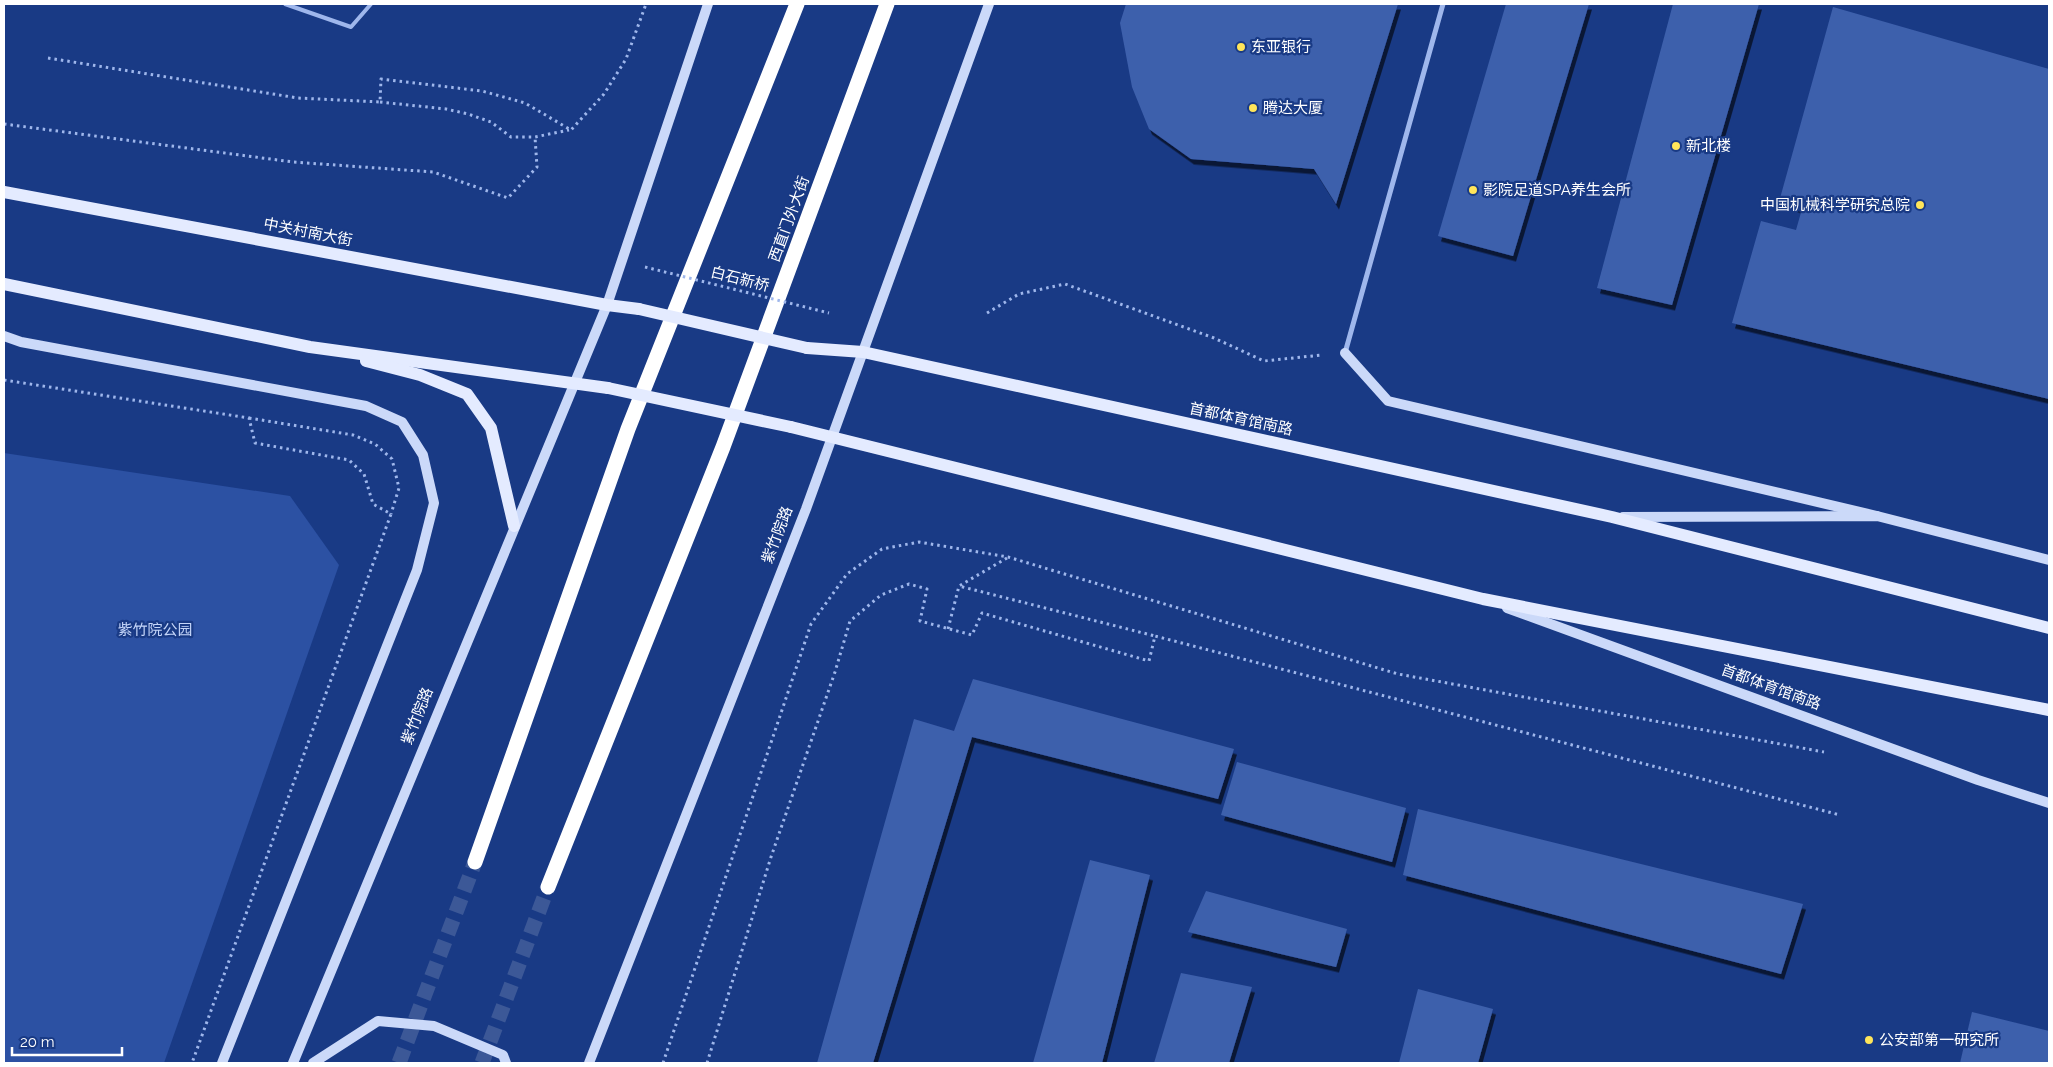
<svg xmlns="http://www.w3.org/2000/svg" width="2053" height="1067" font-family="Raleway,'Noto Sans SC',sans-serif">
	<style>
		.green { fill: #2c51a3 }
		.building { fill: #3e60ac; filter: url(#shadow) }
		.lines { fill: none; stroke-linecap: round; stroke-linejoin: round }
		.highway-tunnel { stroke: #3c5897; stroke-width: 15; stroke-dasharray: 15 8; stroke-linecap: butt }
		.path { stroke: #9fb7ec; stroke-width: 3; stroke-dasharray: 2.5 4; stroke-linecap: butt }
		.lane { stroke: #9fb7ec; stroke-width: 4 }
		.street { stroke: #9fb7ec; stroke-width: 5 }
		.secondary { stroke: #cbd9f9; stroke-width: 10 }
		.primary { stroke: #e4ebff; stroke-width: 12 }
		.highway { stroke: #fff; stroke-width: 15 }
		.path-bridge { stroke: #9fb7ec; stroke-width: 3; stroke-dasharray: 2.5 4; stroke-linecap: butt }
		.secondary-bridge { stroke: #cbd9f9; stroke-width: 10 }
		.primary-bridge { stroke: #e4ebff; stroke-width: 12 }
		.poi-dot { fill: #ffe55a; stroke: #193a85; stroke-width: 2 }
		.labels { text-anchor: middle; stroke-width: 4.5; stroke-linejoin: round; paint-order: stroke }
		.poi-label { font-size: 15px; fill: #fff; stroke: #193a85; text-anchor: start }
		.street-label { font-size: 15px; fill: #fff; stroke: #193a85 }
		.park-label { font-size: 15px; fill: #c4d5f9; stroke: #193a85 }
	</style>
	<defs>
		<filter id="shadow"><feDropShadow dx="3" dy="5.5" stdDeviation="0" flood-color="#0009"/></filter>
	</defs>
	<rect width="100%" height="100%" fill="#193a85"/>
	<polygon class="green" points="4,453 290,496 339,565 164,1063 4,1063"/>
	<g class="building">
		<polygon points="1126,4 1398,4 1336,204 1314,169 1191,159 1149,129 1132,87 1120,23"/>
		<polygon points="1506,4 1589,4 1513,256 1438,236"/>
		<polygon points="1673,4 1759,4 1672,305 1597,288"/>
		<polygon points="1833,7 2049,69 2049,399 1732,323 1761,221 1796,230 1802,209 1779,202"/>
		<polygon points="973,679 1234,749 1218,799 972,737 873,1063 817,1063 914,719 954,731"/>
		<polygon points="1237,762 1406,808 1392,862 1221,815"/>
		<polygon points="1418,809 1803,904 1781,974 1403,875"/>
		<polygon points="1090,860 1150,875 1102,1063 1033,1063"/>
		<polygon points="1206,891 1347,929 1336,967 1188,932"/>
		<polygon points="1181,973 1252,987 1229,1063 1154,1063"/>
		<polygon points="1418,989 1493,1009 1478,1063 1399,1063"/>
		<polygon points="1972,1012 2049,1031 2049,1063 1960,1063"/>
	</g>
	<g class="lines">
		<g class="highway-tunnel">
			<polyline points="399,1063 475,862"/>
			<polyline points="482,1063 548,887"/>
		</g>
		<g class="path">
			<polyline points="48,58 298,98 380,102 381,79 482,91 525,103 571,130 604,94 626,59 646,4"/>
			<polyline points="380,102 446,109 468,114 491,122 511,137 535,137 569,130"/>
			<polyline points="4,124 293,162 433,172 508,198 537,167 535,137"/>
			<polyline points="987,313 1019,294 1065,284 1214,338 1264,361 1322,355"/>
			<polyline points="4,380 249,418 255,443 349,460 364,474 373,504 391,514 192,1063"/>
			<polyline points="249,418 353,435 375,444 392,459 399,488 391,514"/>
			<polyline points="1007,558 959,586 1155,636"/>
			<polyline points="948,629 959,586"/>
			<polyline points="663,1063 811,624 847,574 882,549 919,542 1008,557 1398,674 1824,752"/>
			<polyline points="707,1063 771,857 835,672 850,621 881,595 909,584 927,589 920,621 972,635 982,613 1149,661 1155,636 1840,815"/>
		</g>
		<polyline class="lane" points="285,4 351,27 371,4"/>
		<polyline class="street" points="1345,353 1443,4"/>
		<g class="secondary">
			<polyline points="4,336 21,342 366,406 402,422 423,455 434,503 417,570 222,1063"/>
			<polyline points="1345,353 1388,401 1877,516"/>
			<polyline points="1623,517 1877,516 2049,560"/>
			<polyline points="1507,608 1978,780 2049,803"/>
			<polyline points="293,1063 607,305 708,4"/>
			<polyline points="589,1063 806,509 989,4"/>
		</g>
		<g class="primary">
			<polyline points="4,192 607,305 639,309"/>
			<polyline points="4,284 310,347 608,388"/>
			<polyline points="807,348 863,352 1612,517 2049,628"/>
			<polyline points="366,361 420,375 467,394 491,428 514,526"/>
			<polyline points="791,427 1483,599 2049,710"/>
		</g>
		<g class="highway">
			<polyline points="475,862 628,429 797,4"/>
			<polyline points="548,887 723,447 887,4"/>
		</g>
		<polyline class="path-bridge" points="645,267 829,313"/>
		<polyline class="secondary-bridge" points="313,1063 378,1021 434,1026 503,1055 506,1063"/>
		<g class="primary-bridge">
			<polyline points="639,309 807,348"/>
			<polyline points="608,388 791,427"/>
		</g>
	</g>
	<g class="poi-dot">
		<circle cx="1241" cy="47" r="5"/>
		<circle cx="1253" cy="108" r="5"/>
		<circle cx="1676" cy="146" r="5"/>
		<circle cx="1473" cy="190" r="5"/>
		<circle cx="1920" cy="205" r="5"/>
		<circle cx="1869" cy="1040" r="5"/>
	</g>
	<g class="labels">
		<g class="poi-label">
			<text x="1251" y="52">东亚银行</text>
			<text x="1263" y="113">腾达大厦</text>
			<text x="1686" y="151">新北楼</text>
			<text x="1483" y="195">影院足道SPA养生会所</text>
			<text x="1910" y="210" text-anchor="end">中国机械科学研究总院</text>
			<text x="1879" y="1045">公安部第一研究所</text>
		</g>
		<g class="street-label">
			<text transform="translate(789 219) rotate(-70)" y="5">西直门外大街</text>
			<text transform="translate(308 232) rotate(11)" y="5">中关村南大街</text>
			<text transform="translate(740 279) rotate(14)" y="5">白石新桥</text>
			<text transform="translate(1241 419) rotate(12)" y="5">首都体育馆南路</text>
			<text transform="translate(777 535) rotate(-69)" y="5">紫竹院路</text>
			<text transform="translate(1771 687) rotate(20)" y="5">首都体育馆南路</text>
			<text transform="translate(417 716) rotate(-68)" y="5">紫竹院路</text>
		</g>
		<g class="park-label">
			<text x="155" y="635">紫竹院公园</text>
		</g>
	</g>
	<rect width="2053" height="1067" fill="none" stroke="#ffffff" stroke-width="10"/>
	<path d="M12 1047v8h110v-8" fill="none" stroke="#ffffff" stroke-width="2.5"/>
	<text x="20" y="1047" font-size="15" fill="#ffffff" stroke="#193a85" stroke-width="4" paint-order="stroke">20 m</text>
</svg>
